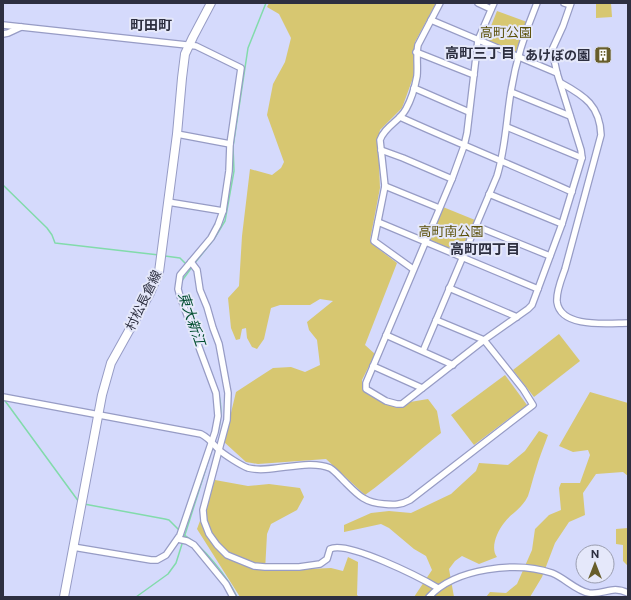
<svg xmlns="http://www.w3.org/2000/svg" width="631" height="600" font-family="'Public Sans','Noto Sans JP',sans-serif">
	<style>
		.green { fill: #d7c771 }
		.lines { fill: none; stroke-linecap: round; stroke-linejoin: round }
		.stream { stroke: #82dbab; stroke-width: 1.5 }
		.minor-casing { stroke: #979cc5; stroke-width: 8 }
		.secondary-casing { stroke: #979cc5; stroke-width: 10 }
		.minor { stroke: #fff; stroke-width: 5.5 }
		.secondary { stroke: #fff; stroke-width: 8 }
		.labels { text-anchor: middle; stroke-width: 4; stroke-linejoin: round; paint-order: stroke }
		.park-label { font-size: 13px; fill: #5b5009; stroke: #e5e8fa }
		.poi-label { font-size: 13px; font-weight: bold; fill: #2d2f40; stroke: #e5e8fa; text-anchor: end }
		.street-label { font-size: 13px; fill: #2d2f40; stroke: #e5e8fa }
		.neighbourhood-label { font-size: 14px; font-weight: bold; fill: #2d2f40; stroke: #e5e8fa }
		.water-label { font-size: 14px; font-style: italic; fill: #034e30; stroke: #e5e8fa }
	</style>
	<rect width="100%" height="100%" fill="#d5dafc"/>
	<g class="green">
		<path d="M269,3h167l-21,39 -1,33 -12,33 -22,22 -2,9 2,49 -10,52 2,4 25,19 -32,82 10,9 -13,26 1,8 40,18 7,-4 18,-3 9,12 4,22c-26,20 -49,43 -76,62l-39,-36 -68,5 -12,-2 -22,-20 12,-50 37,-24 18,-1 14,5 15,-7 -3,-25 -8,-10 -2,-8 26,-21 -13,-2 -10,6h-30l-9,3 -7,31 -7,10 -5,-2 -5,-9 -1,-10 -4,1 -2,10 -4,1 -5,-12 -3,-30 11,-12 3,-50 8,-67 22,6 9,-7 3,-6 -17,-47 6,-31 12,-22 6,-24 -12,-24 -12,-7z"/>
		<polygon points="596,3 611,3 612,17 596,18"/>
		<polygon points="497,11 527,22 515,54 485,41"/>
		<polygon points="443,207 475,220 460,253 430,240"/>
		<polygon points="559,334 580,361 534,397 513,370"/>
		<polygon points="505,375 527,405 474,445 451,415"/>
		<polygon points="590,392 628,403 628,476 623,472 596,474 583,493 585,515 569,522 555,543 542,577 530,597 486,597 490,592 506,593 517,584 532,550 535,529 549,515 561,510 559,488 561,483 580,483 590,455 588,450 573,452 559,446"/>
		<path d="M539,431l9,4c-4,11 -9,23 -12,34 -3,9 -5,18 -8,27 -7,14 -17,17 -24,27 -7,9 -14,25 -7,34l-18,7 -17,-8 -7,5 -6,8 5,28h-40l18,-27 -6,-14 -12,-7 -25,-21 -8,-4 -37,8v-7l27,-12 18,-2 22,2 40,-19 25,-23 3,-8 29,2 17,-14z"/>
		<polygon points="215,480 248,486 269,484 300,488 304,497 297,510 271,524 267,534 265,571 331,568 343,571 348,557 358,562 357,595 359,597 240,597 197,529"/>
		<polygon points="628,528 628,566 623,561 623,545 616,544 616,529"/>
	</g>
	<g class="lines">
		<g class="stream">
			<polyline points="3,185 47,228 52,235 55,243 159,255"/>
			<polyline points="165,256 180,258 186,264"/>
			<polyline points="194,264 214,239 225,221 234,171 233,147 248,48 266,3"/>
			<polyline points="181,282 192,267"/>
			<polyline points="206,359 212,374"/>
			<polyline points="3,398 79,502"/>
			<path d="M218,432c3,-12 4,-25 1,-37"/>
			<polyline points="84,504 165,519 169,520 180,531"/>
			<path d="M184,535c20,12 43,41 53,62"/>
			<polyline points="136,597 168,574 176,563 213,446"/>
		</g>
		<defs>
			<g id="minor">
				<polyline points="478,3 491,9"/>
				<polyline points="494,3 478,40 467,133 464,146 452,179 366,383 366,389 386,401 397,404 402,404 484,340 528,309 532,305 562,224 582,158 581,150 557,73 552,50 563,26 571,3"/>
				<polyline points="564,3 570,5"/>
				<polyline points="431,20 557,73"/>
				<polyline points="3,25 196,46 241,68 230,144 229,171 223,211 218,225 211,238 180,275 178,289 180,296 216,393 218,416 215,432 180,535 166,555 157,560 151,560 73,547"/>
				<polyline points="3,34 8,33 21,27"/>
				<polyline points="416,52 474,75"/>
				<path d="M561,83c24,13 39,23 40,52l-36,134c-3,9 -9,22 -8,33 4,27 52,21 71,21"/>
				<polyline points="414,88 469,112"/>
				<polyline points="511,92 570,116"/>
				<path d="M400,117c57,26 115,49 172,75"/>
				<polyline points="507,127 582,158"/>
				<polyline points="177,134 230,144"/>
				<polyline points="381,150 403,158 452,179"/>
				<polyline points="385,186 439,208"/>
				<polyline points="489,194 562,224"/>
				<polyline points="168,202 223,211"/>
				<polyline points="378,222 538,289"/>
				<polyline points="476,226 550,256"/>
				<path d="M191,262l6,8 3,20 7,17 6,21 6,16 9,49 -1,27 -24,90 1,11 5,13 8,11 10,10 27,11 11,1h34l21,-3 7,-5 3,-10c17,-9 91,29 108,39"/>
				<path d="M413,269l-39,-28 11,-55 -5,-46c5,-14 19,-18 26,-31 5,-9 9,-22 11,-33 1,-10 -1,-21 1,-31l22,-42"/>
				<polyline points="449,288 517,317"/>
				<polyline points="386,335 453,365"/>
				<path d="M423,351l74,-175c9,-30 9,-55 14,-85 5,-31 14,-59 26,-88"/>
				<polyline points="373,366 422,388"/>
				<path d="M3,397l198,37c8,4 12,10 18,16 6,5 21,15 29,18 23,6 59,-10 82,0 5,3 9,8 13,12 14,14 21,23 41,24 10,1 17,1 26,-4l123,-95 -10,-16 -39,-49 -48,-20"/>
				<polyline points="178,539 187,541 194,545 226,584 233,597"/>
				<path d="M429,597c26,-29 88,-36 123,-24 13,5 24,18 37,20 16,2 22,-8 39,0"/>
			</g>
			<polyline id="secondary" points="64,597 102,395 111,363 150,293 159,272 177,134 182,78 185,54 193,37 211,3"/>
		</defs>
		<use href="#minor" class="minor-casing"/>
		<use href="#secondary" class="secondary-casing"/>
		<use href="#minor" class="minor"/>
		<use href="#secondary" class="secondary"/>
	</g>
	<defs>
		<symbol id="building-square" viewBox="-11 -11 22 22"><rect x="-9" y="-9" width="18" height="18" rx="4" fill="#675d2a" stroke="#e5e8fa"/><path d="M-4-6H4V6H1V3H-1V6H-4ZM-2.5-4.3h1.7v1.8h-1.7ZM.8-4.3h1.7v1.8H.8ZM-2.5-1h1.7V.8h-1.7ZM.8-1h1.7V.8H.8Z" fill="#fff"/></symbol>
	</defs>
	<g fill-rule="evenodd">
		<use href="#building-square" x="593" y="45" width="20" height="20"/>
	</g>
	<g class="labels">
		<g class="park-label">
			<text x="506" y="37">高町公園</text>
			<text x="451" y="236">高町南公園</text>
		</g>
		<g class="poi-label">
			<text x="590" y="60">あけぼの園</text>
		</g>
		<g class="street-label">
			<text transform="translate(143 300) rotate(-64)" y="5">村松長倉線</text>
		</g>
		<g class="neighbourhood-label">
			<text x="151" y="30">町田町</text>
			<text x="480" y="58">高町三丁目</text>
			<text x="485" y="254">高町四丁目</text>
		</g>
		<g class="water-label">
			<text transform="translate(192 319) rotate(71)" y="5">東大新江</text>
		</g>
	</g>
	<rect width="631" height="600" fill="none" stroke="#2d2f40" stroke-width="8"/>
	<g transform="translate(595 564)"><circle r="19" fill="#e5e8fa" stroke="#9b9eb0"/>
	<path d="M0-3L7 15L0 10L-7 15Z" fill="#675d2a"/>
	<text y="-6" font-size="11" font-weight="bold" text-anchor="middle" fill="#2d2f40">N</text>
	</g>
</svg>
